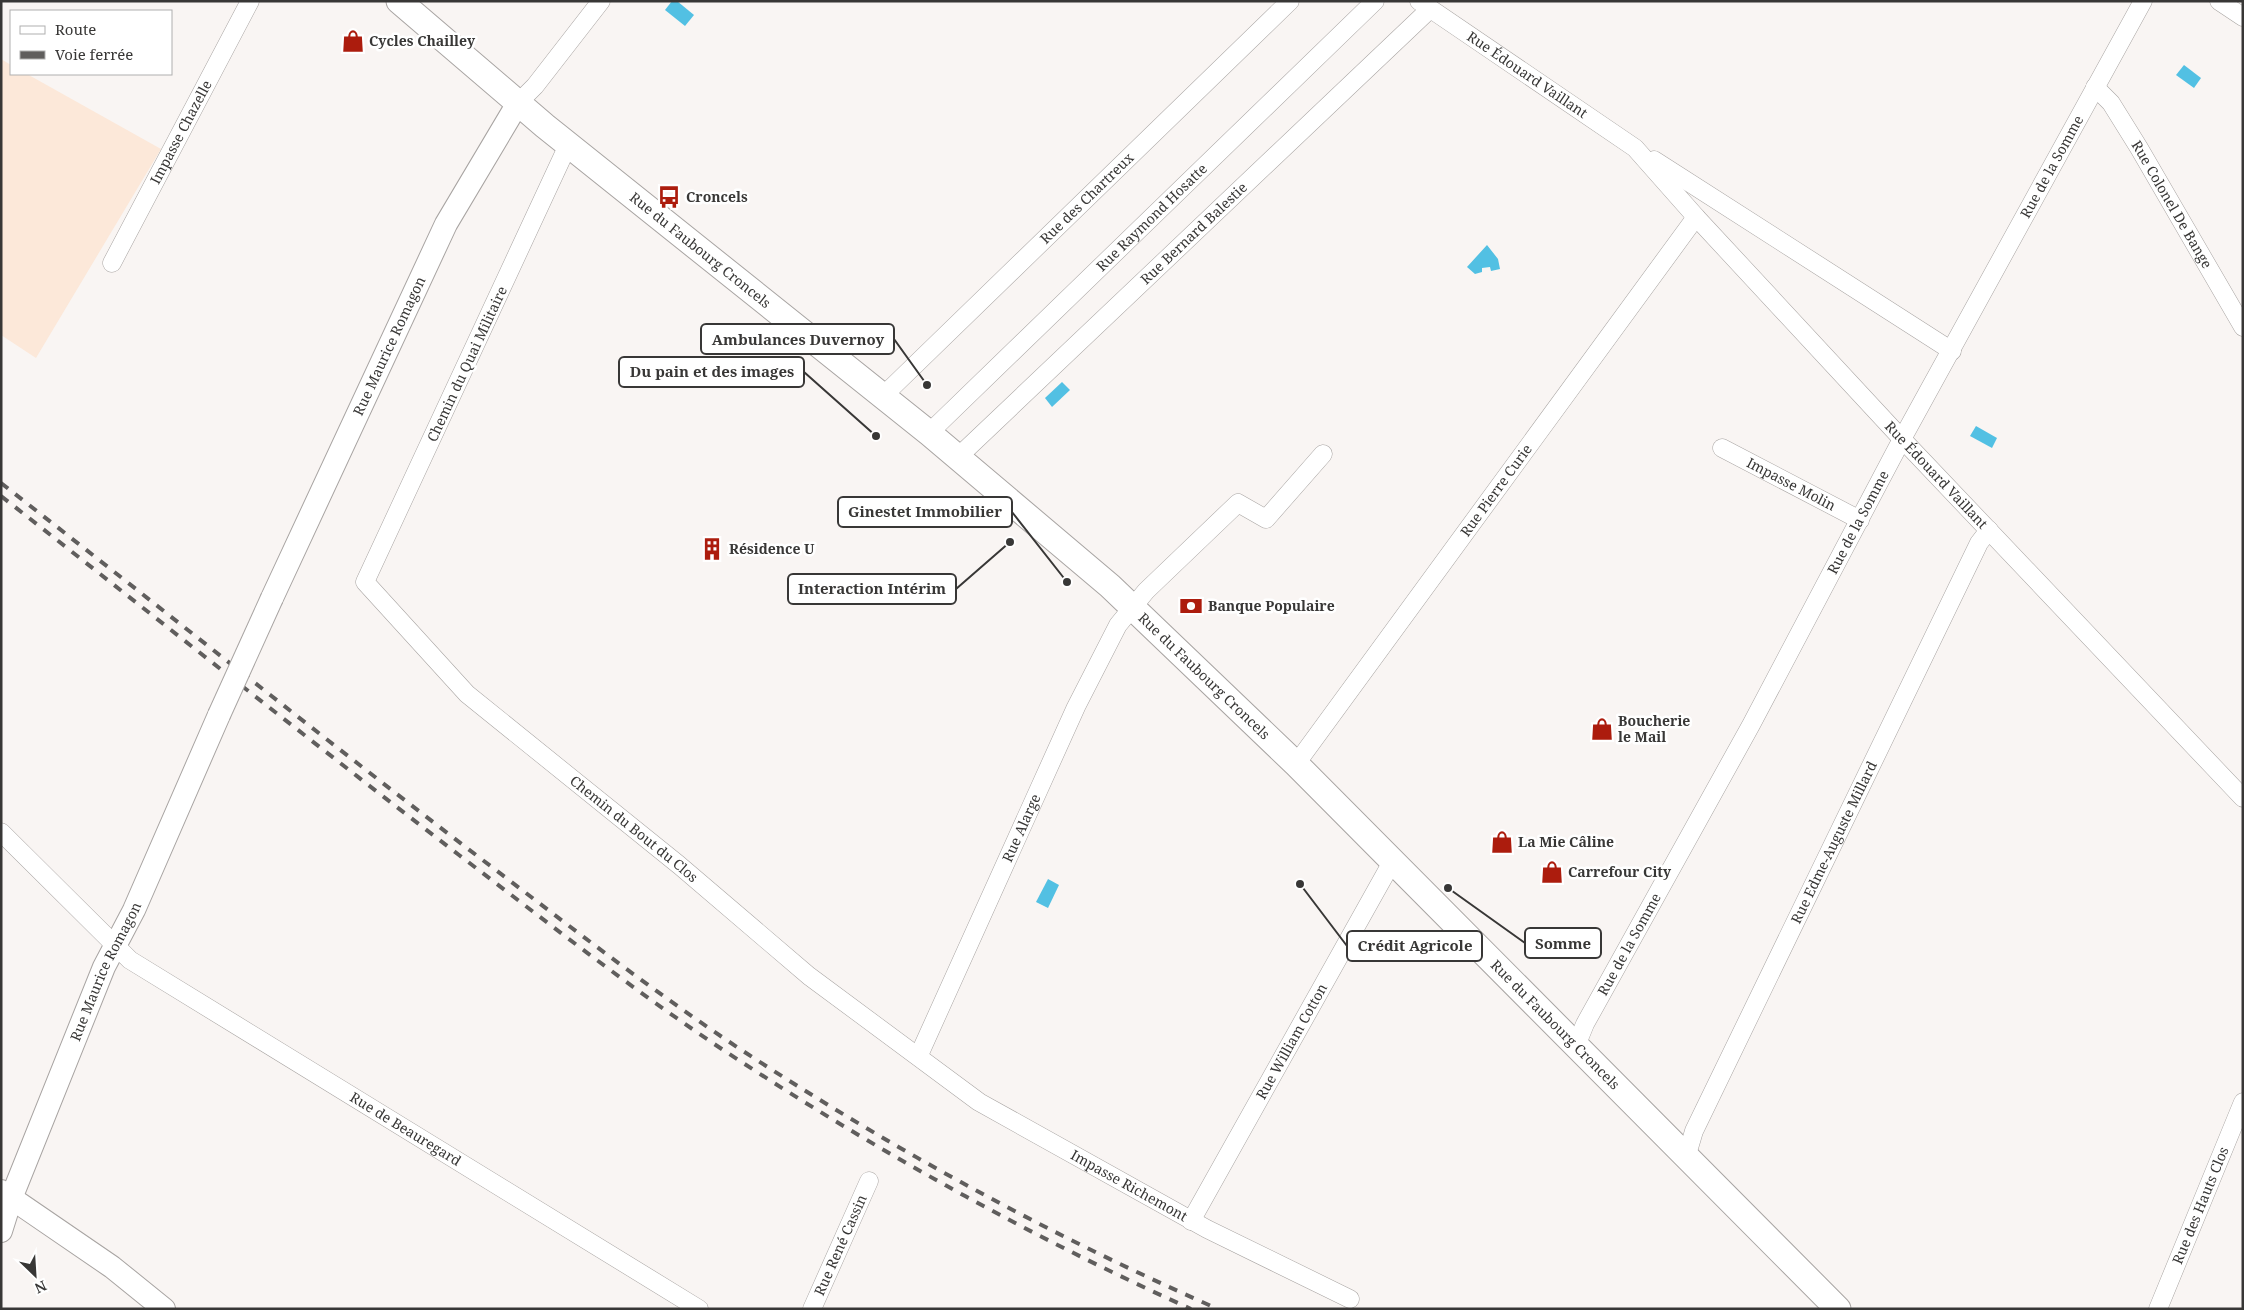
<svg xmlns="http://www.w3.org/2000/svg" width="2244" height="1310" font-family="'Noto Serif',serif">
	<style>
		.commercial { fill: #fce8d9 }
		.water { fill: #52c0e3 }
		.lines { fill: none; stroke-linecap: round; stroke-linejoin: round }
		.minor-casing { stroke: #a8a4a2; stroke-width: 19 }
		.tertiary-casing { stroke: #a8a4a2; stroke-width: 24 }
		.secondary-casing { stroke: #a8a4a2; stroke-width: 27 }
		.minor { stroke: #fff; stroke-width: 18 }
		.tertiary { stroke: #fff; stroke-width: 22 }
		.secondary { stroke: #fff; stroke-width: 25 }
		.rail { stroke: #605e5d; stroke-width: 4; stroke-dasharray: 9 9; stroke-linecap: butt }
		.tertiary-bridge-casing { stroke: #a8a4a2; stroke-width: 24; stroke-linecap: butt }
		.tertiary-bridge { stroke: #fff; stroke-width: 22 }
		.labels { text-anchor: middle; stroke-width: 5; stroke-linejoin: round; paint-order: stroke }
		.poi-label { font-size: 14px; font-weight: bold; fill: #383736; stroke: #fff; text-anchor: start }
		.street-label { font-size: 14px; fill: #383736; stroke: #fff }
		.leader { fill: none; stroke: #383736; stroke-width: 2 }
		.callout-dot { fill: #383736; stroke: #fff; stroke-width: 2 }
		.callout { fill: #fff; stroke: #383736; stroke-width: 2 }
		.callout-label { font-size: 15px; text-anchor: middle; font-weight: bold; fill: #383736 }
	</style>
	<rect width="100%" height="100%" fill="#f9f5f3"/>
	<polygon class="commercial" points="1,59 11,65 11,74 27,74 161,149 36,358 1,335"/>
	<g class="water">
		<polygon points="672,1 677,1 694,15 685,26 665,10"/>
		<polygon points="2184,65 2201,78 2194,88 2176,75"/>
		<polygon points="1487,245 1498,259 1500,269 1491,271 1490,267 1482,268 1482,272 1475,274 1467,267"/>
		<polygon points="1062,382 1070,390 1052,407 1045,398"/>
		<polygon points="1976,426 1997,438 1992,448 1970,436"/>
		<polygon points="1048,879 1059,885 1048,908 1036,902"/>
	</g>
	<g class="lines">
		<defs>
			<g id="minor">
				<path id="s1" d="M1419,1l216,147 61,69 206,222 341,359"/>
				<polyline points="2219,1 2243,17"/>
				<path id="s2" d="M2095,87l16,16 28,45 104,179"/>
				<polyline points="518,103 535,86 601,1"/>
				<path id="s3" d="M568,145l-203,437 102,112 212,171 130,111 170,126 228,127 143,70"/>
				<polyline points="1654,160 1952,351"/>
				<path id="s4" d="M112,263l138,-262"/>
				<path id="s5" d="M883,396l407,-395"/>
				<path id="s6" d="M929,433l446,-432"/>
				<path id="s7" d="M1722,448l138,72"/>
				<path id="s8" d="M958,457l472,-448"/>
				<path id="s9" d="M1296,764l400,-547"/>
				<path id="s10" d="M1,832l129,128 569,349"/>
				<path id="s11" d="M1576,1046l9,-22 166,-299 151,-286 241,-438"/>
				<path id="s12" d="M919,1055l157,-348 42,-82 28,-34 92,-88 28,16 57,-65"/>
				<path id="s13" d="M1686,1158l8,-27 285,-588 10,-13"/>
				<path id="s14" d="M1191,1221l201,-359"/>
				<path id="s15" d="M812,1309l57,-128"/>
				<path id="s16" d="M2158,1309l85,-207"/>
			</g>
			<g id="tertiary">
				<path id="s17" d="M272,598l174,-374 72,-121"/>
				<polyline points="1,1191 112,1267 164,1309"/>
				<path id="s18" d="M1,1231l11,-35 92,-229 30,-57 85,-195"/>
			</g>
			<g id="secondary">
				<path id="s19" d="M399,1l146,125 384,307 181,153 186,178 542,545"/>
			</g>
		</defs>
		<use href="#minor" class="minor-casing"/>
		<use href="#tertiary" class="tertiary-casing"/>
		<use href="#secondary" class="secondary-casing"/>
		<use href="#minor" class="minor"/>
		<use href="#tertiary" class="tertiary"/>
		<use href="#secondary" class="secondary"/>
		<g class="rail">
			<path d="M1,483c160,125 318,252 479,375 87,66 172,133 263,193 151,99 309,185 475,258"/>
			<path d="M1,496c153,120 304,241 458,359 92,70 184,143 281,206 144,94 294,177 451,248"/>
		</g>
		<defs>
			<polyline id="tertiary-bridge" points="219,715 272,598"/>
		</defs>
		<use href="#tertiary-bridge" class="tertiary-bridge-casing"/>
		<use href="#tertiary-bridge" class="tertiary-bridge"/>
	</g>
	<defs>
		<symbol id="shop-bare" viewBox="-9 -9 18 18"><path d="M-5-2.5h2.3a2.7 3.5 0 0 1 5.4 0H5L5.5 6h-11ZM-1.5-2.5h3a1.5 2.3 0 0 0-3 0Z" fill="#ac1c0d" stroke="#fff" stroke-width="2.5" paint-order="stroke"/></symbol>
		<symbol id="bus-bare" viewBox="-9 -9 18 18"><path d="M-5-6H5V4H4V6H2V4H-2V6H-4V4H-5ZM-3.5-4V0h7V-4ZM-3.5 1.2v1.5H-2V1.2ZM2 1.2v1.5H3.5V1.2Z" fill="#ac1c0d" stroke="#fff" stroke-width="2.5" paint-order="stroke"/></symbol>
		<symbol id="building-bare" viewBox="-9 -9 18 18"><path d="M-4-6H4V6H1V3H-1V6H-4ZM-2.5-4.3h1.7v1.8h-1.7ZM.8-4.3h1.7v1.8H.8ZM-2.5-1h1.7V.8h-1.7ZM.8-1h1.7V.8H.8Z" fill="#ac1c0d" stroke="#fff" stroke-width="2.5" paint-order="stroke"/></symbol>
		<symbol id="bank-bare" viewBox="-9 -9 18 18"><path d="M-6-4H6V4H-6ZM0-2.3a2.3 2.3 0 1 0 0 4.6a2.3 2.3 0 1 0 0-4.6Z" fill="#ac1c0d" stroke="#fff" stroke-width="2.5" paint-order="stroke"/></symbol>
	</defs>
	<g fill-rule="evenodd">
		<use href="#shop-bare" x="337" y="25" width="32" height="32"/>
		<use href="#bus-bare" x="653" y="181" width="32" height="32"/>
		<use href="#building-bare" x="696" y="533" width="32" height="32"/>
		<use href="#bank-bare" x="1175" y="590" width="32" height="32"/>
		<use href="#shop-bare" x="1586" y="713" width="32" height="32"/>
		<use href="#shop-bare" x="1486" y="826" width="32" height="32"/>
		<use href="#shop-bare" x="1536" y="856" width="32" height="32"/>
	</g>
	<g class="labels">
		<g class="poi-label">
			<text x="369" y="46">Cycles Chailley</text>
			<text x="686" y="202">Croncels</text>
			<text x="729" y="554">Résidence U</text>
			<text x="1208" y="611">Banque Populaire</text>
			<text x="1618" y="726">Boucherie<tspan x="1618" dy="16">le Mail</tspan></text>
			<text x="1518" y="847">La Mie Câline</text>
			<text x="1568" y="877">Carrefour City</text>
		</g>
		<g class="street-label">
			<text dy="5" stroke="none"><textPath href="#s1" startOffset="131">Rue Édouard Vaillant</textPath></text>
			<text dy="5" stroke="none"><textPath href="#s4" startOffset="148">Impasse Chazelle</textPath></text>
			<text dy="5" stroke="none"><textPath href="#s11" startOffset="1000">Rue de la Somme</textPath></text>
			<text dy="5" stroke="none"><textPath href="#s5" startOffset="284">Rue des Chartreux</textPath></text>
			<text dy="5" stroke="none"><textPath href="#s2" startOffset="141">Rue Colonel De Bange</textPath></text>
			<text dy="5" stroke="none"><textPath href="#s6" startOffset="310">Rue Raymond Hosatte</textPath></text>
			<text dy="5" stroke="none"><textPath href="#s8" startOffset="325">Rue Bernard Balestie</textPath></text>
			<text dy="5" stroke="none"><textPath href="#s19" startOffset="391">Rue du Faubourg Croncels</textPath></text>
			<text dy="5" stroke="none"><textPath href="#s17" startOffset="278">Rue Maurice Romagon</textPath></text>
			<text transform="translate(467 364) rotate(-65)" y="5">Chemin du Quai Militaire</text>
			<text dy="5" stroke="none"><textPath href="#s1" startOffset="706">Rue Édouard Vaillant</textPath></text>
			<text dy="5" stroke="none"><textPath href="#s7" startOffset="78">Impasse Molin</textPath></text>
			<text dy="5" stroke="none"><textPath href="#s9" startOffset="339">Rue Pierre Curie</textPath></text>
			<text dy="5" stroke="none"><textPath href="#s11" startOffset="595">Rue de la Somme</textPath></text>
			<text dy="5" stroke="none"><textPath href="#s19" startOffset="1051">Rue du Faubourg Croncels</textPath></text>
			<text dy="5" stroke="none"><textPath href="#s3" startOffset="848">Chemin du Bout du Clos</textPath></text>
			<text dy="5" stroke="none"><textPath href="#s12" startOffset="249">Rue Alarge</textPath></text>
			<text dy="5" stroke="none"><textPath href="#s13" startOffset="349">Rue Edme-Auguste Millard</textPath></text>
			<text dy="5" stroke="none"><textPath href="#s11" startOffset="115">Rue de la Somme</textPath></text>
			<text dy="5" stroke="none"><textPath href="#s18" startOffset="280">Rue Maurice Romagon</textPath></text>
			<text dy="5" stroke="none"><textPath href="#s19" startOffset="1546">Rue du Faubourg Croncels</textPath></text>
			<text dy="5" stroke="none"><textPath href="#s14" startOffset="206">Rue William Cotton</textPath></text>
			<text dy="5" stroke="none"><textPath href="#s10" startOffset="505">Rue de Beauregard</textPath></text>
			<text dy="5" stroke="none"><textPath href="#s3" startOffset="1460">Impasse Richemont</textPath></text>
			<text dy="5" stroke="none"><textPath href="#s16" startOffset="112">Rue des Hauts Clos</textPath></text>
			<text dy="5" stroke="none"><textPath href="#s15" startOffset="70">Rue René Cassin</textPath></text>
		</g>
	</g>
	<path class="leader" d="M927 385L894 339M876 436L804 372M1067 582L1012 512M1010 542L956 589M1448 888L1525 943M1300 884L1347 946"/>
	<g class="callout-dot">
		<circle cx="927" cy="385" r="5"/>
		<circle cx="876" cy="436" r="5"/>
		<circle cx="1067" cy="582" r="5"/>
		<circle cx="1010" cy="542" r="5"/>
		<circle cx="1448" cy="888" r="5"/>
		<circle cx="1300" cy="884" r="5"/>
	</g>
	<g class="callout">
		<rect x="701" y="324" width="193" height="30" rx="5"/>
		<rect x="619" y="357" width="185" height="30" rx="5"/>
		<rect x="838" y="497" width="174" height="30" rx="5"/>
		<rect x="788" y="574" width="168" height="30" rx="5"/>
		<rect x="1525" y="928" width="76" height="30" rx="5"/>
		<rect x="1347" y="931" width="135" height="30" rx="5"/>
	</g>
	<g class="callout-label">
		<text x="798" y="345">Ambulances Duvernoy</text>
		<text x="712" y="377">Du pain et des images</text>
		<text x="925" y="517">Ginestet Immobilier</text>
		<text x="872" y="594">Interaction Intérim</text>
		<text x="1563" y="949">Somme</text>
		<text x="1415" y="951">Crédit Agricole</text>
	</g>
	<rect width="2244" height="1310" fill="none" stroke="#383736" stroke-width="5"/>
	<rect x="10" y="10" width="162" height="65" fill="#ffffff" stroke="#afafaf"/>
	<rect x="20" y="26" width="25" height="8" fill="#ffffff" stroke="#afafaf"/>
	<text x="55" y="35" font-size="15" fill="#383736">Route</text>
	<rect x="20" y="51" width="25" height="8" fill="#605e5d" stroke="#afafaf"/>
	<text x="55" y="60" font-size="15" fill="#383736">Voie ferrée</text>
	<g transform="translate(35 1275) rotate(155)" stroke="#ffffff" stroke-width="4" paint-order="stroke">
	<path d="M0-4L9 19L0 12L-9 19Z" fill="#383736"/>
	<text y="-8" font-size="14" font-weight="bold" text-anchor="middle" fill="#383736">N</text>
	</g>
</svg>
